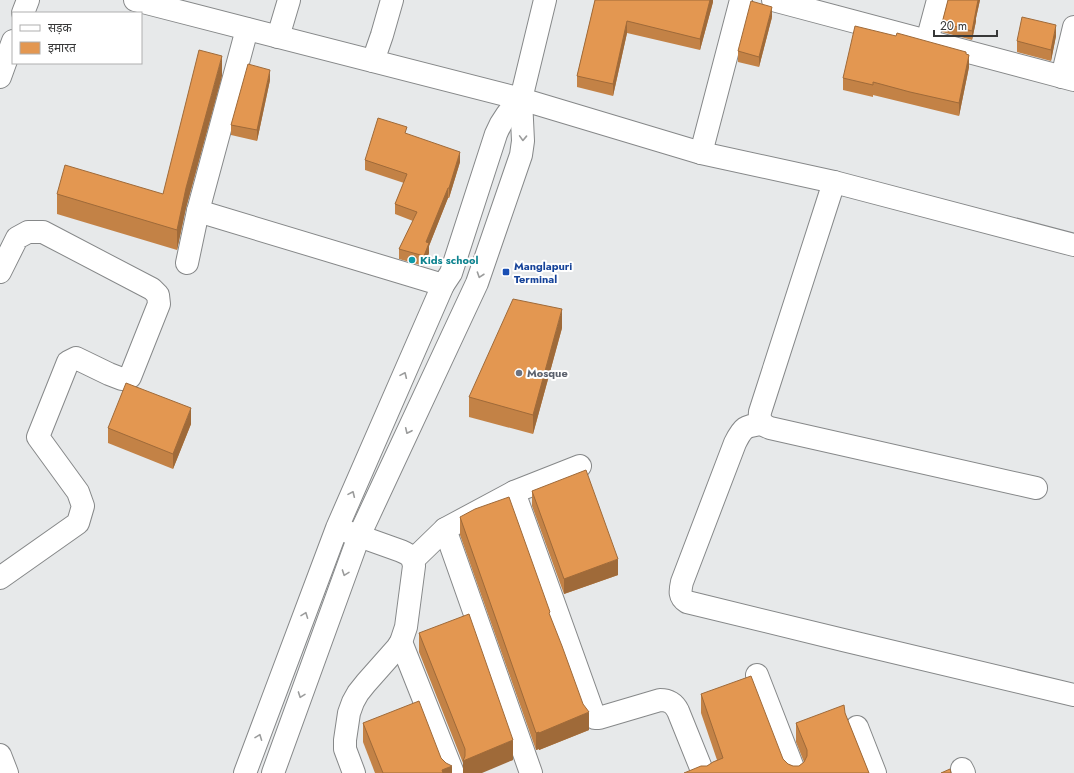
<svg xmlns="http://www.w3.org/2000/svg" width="1074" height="773" font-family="Jost,'Noto Sans Devanagari',sans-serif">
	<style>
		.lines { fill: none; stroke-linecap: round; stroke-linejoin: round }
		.minor-casing { stroke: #868889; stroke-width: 24 }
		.minor { stroke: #fff; stroke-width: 22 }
		.wall { fill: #c38246 }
		.shaded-wall { fill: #9f6a39 }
		.building { fill: #e39751; stroke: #9f6a39 }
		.oneway { stroke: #9b9c9c }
		.culture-dot { fill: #0f9aa8; stroke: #fff; stroke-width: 1.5 }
		.transit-dot { fill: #1a4fb4; stroke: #fff; stroke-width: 1.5 }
		.worship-dot { fill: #6b7280; stroke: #fff; stroke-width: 1.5 }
		.labels { text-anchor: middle; stroke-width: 4; stroke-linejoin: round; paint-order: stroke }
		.culture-label { font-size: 11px; font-weight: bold; fill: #0d838f; stroke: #fff; text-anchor: start }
		.transit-label { font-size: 11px; font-weight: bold; fill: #164399; stroke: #fff; text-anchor: start }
		.worship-label { font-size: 11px; font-weight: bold; fill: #5b616d; stroke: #fff; text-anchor: start }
	</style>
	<rect width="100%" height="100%" fill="#e7e9ea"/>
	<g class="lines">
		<defs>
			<g id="minor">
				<polyline points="135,0 521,99 701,153 834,182 1074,245"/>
				<polyline points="773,0 1074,80"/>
				<polyline points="23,13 28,0"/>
				<polyline points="278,37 289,0"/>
				<polyline points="927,41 938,0"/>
				<polyline points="373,61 382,35 392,0"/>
				<polyline points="0,77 13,41"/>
				<polyline points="1062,77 1074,27"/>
				<polyline points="701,153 741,0"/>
				<path d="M834,182l-74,230c-1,8 2,13 10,16l266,60"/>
				<polyline points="198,211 443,285"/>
				<polyline points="187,263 198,211 247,29"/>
				<polyline points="0,272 17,238 28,232 43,232 152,289 158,295 159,304 130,377 122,379 109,374 76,358 68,362 38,437 78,492 83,506 78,523 0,578"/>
				<path d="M762,424c-17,2 -19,3 -27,19l-53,139c-2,9 -3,15 5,20l156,38 231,55"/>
				<path d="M514,492l81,226h4l61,-18c9,0 14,3 18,11l25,62"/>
				<polyline points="445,529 531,773"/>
				<path d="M345,531l56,20c9,4 11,5 13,15l-8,61 -5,15 -4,6 -31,35 -8,10 -5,9 -4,11 -4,27v9l9,24"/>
				<polyline points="413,560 445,529 514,492 580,466"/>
				<polyline points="401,642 453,773"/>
				<polyline points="757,675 795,773"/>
				<polyline points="857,727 875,773"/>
				<polyline points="0,755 7,773"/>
				<polyline points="962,769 964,773"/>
				<path d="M245,773l92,-245 106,-243 8,-12 45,-139c6,-15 14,-24 25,-35"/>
				<polyline points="273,773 359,536 477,283 521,155 523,141 521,99 545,0"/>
			</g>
		</defs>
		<use href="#minor" class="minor-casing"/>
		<use href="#minor" class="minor"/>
	</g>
	<g class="wall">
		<polygon points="595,0 713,0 713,2 700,50 627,33 613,96 577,87 577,76"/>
		<polygon points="948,0 980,0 976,18 976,21 972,40 942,32 942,23"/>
		<polygon points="772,17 759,67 738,62 738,51"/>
		<polygon points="1056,36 1051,61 1017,52 1017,41"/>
		<polygon points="966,54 969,67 959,116 910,104 873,95 873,97 843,90 843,78"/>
		<polygon points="222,76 186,208 177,250 57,214 57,194 163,194"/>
		<polygon points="270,80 257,141 231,135 231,125"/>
		<polygon points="407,134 460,162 449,198 448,198 429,246 429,253 424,266 399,259 399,249 413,221 395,214 395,204 404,183 365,170 365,160"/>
		<polygon points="562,328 533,434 469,417 469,397"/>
		<polygon points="191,424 173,469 108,443 108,428"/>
		<polygon points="532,491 618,575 564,594 532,506"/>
		<polygon points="460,517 550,616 589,730 539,750 539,749 536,750 460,535"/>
		<polygon points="419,633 513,760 463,773 463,763 419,652"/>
		<polygon points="701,694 783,759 788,764 793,766 799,766 804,762 796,742 796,723 845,713 869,773 707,766 717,760 701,713"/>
		<polygon points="363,723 441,758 452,773 375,773 363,742"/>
	</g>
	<g class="shaded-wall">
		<polygon points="710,0 713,0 713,2 700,50 700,39"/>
		<polygon points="978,0 980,0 976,18 976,21 972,40 972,31"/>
		<polygon points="772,7 772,17 759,67 759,57"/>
		<polygon points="627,21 627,33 613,96 613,84"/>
		<polygon points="1056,25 1056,36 1051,61 1051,50"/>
		<polygon points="969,55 969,67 959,116 959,103"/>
		<polygon points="222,56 222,76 186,208 177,250 177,230 186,188"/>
		<polygon points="270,70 270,80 257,141 257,130"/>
		<polygon points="460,152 460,162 449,198 449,188"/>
		<polygon points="448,188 448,198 429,246 429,253 424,266 424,256 426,242"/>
		<polygon points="562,309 562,328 533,434 533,415"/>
		<polygon points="191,408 191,424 173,469 173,454"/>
		<polygon points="618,559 618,575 564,594 564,579"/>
		<polygon points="589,712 589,730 539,750 539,733"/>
		<polygon points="539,732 539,749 536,750 536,733"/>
		<polygon points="513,740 513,760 482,773 463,773 463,761"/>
		<polygon points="452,766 452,773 442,773 442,770"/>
	</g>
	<g class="building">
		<polygon points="595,0 710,0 700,39 627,21 613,84 577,76"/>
		<polygon points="948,0 978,0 972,31 942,23"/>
		<polygon points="751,1 772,7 759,57 738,51"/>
		<polygon points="1022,17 1056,25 1051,50 1017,41"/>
		<polygon points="855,26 896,36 897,33 966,52 966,54 969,55 959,103 910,92 873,82 873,85 843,78"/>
		<polygon points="199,50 222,56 186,188 177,230 57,194 65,165 163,194"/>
		<polygon points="248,64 270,70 257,130 231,125"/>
		<polygon points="378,118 407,127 405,133 460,152 449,188 448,188 426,242 429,243 424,256 399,249 417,212 395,204 407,174 365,160"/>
		<polygon points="513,299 562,309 533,415 469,397"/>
		<polygon points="126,383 191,408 173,454 108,428"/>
		<polygon points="586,470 618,559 564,579 532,491"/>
		<polygon points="509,497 550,612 549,613 562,646 583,704 589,712 539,733 539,732 536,733 460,517 475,509"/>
		<polygon points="469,614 513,740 463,761 465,756 465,749 419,633"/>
		<polygon points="751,676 783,759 788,764 793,766 799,766 804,762 807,756 807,750 796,723 844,705 845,713 869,773 684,773 701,766 707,766 713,762 723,758 701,694"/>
		<polygon points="419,701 441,758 446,763 452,766 442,770 443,773 383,773 363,723"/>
		<polygon points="950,769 951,773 941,773"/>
	</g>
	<defs><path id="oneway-chevron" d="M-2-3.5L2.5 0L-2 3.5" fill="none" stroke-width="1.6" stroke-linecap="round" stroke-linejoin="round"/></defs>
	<g class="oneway">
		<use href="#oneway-chevron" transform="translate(523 138) rotate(92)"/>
		<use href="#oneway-chevron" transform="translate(480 275) rotate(109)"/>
		<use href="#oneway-chevron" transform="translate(404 375) rotate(-66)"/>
		<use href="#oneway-chevron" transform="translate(408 431) rotate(115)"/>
		<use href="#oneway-chevron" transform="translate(352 494) rotate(-66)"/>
		<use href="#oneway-chevron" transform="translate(345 573) rotate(110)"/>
		<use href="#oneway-chevron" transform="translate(305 615) rotate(-69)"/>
		<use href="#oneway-chevron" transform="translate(301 695) rotate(110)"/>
		<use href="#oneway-chevron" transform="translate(259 737) rotate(-69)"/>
	</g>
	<circle class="culture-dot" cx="412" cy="260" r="4"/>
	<rect class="transit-dot" x="502" y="268" width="8" height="8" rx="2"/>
	<circle class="worship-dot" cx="519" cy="373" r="4"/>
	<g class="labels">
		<g class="culture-label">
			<text x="420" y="264">Kids school</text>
		</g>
		<g class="transit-label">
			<text x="514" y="270">Manglapuri<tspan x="514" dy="13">Terminal</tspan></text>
		</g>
		<g class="worship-label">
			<text x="527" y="377">Mosque</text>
		</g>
	</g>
	<rect x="12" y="12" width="130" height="52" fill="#ffffff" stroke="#afafaf"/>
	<rect x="20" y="25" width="20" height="6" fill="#ffffff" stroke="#afafaf"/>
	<text x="48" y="32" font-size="12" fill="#373838">सड़क</text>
	<rect x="20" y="42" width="20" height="12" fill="#e39751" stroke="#afafaf"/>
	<text x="48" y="52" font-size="12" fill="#373838">इमारत</text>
	<path d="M934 30v6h63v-6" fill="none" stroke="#373838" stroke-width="2"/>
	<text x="940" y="30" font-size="12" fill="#373838" stroke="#ffffff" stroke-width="3" paint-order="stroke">20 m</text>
</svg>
